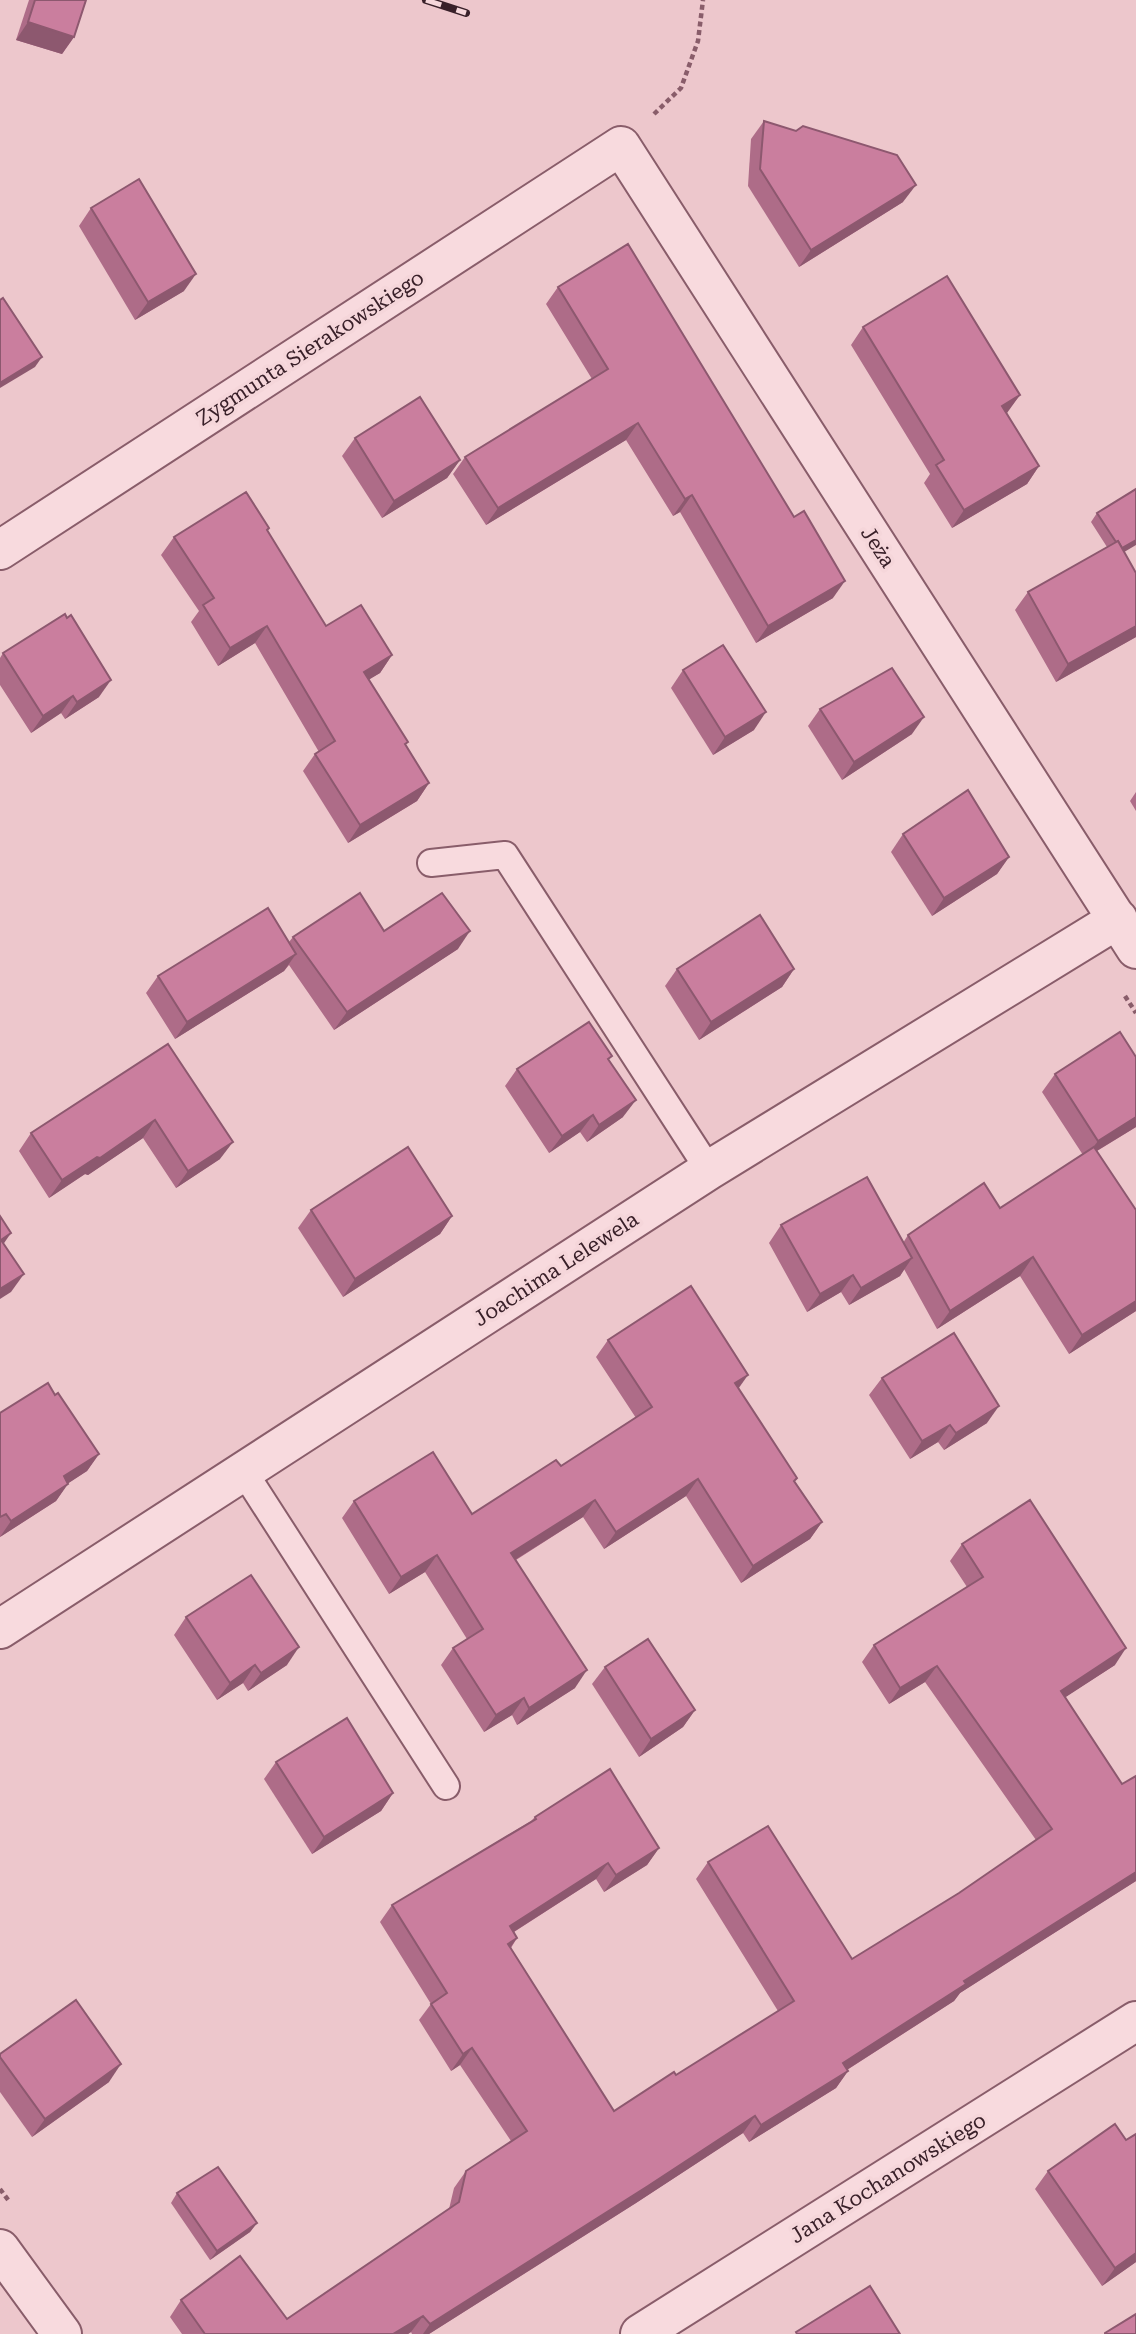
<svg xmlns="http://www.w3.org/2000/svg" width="1136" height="2334" font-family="'Roboto Serif',serif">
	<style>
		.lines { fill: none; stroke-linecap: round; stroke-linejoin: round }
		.lane-casing { stroke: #895d6a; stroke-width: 30 }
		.street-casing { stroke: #895d6a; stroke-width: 42 }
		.path { stroke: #895d6a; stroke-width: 4.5; stroke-dasharray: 5 3.5; stroke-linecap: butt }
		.lane { stroke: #f8dade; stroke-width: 26 }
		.street { stroke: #f8dade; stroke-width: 38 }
		.rail-casing { stroke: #392029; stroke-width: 8 }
		.rail { stroke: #f5d6da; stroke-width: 5; stroke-dasharray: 16; stroke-linecap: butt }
		.wall { fill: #ae6c88 }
		.shaded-wall { fill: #8d586f }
		.building { fill: #ca7e9e; stroke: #8d586f; stroke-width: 2 }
		.labels { text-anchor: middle; stroke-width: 7; stroke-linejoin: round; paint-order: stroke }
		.street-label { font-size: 21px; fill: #392029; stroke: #f5d6da }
	</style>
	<rect width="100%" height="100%" fill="#edc7cc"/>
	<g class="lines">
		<defs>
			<g id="lane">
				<polyline points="431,863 505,855 709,1170"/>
				<polyline points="244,1472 446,1786"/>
			</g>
			<g id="street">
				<polyline points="0,550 621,146 1136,949"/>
				<polyline points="0,1629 709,1170 1118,919"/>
				<polyline points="0,2249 62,2334"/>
				<polyline points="640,2334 1136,2021"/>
			</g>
		</defs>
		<use href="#lane" class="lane-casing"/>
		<use href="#street" class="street-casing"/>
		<g class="path">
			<polyline points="654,114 681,88 698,41 703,0"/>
			<polyline points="1125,996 1136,1013"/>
			<polyline points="0,2189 9,2201"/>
		</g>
		<use href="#lane" class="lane"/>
		<use href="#street" class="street"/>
		<defs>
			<polyline id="rail" points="426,0 466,13"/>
		</defs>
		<use href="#rail" class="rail-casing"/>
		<use href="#rail" class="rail"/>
	</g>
	<g class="wall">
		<polygon points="29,0 86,0 74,37 62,54 16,40"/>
		<polygon points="764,121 903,202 799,267 748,186 751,139"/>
		<polygon points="91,208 184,291 135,320 79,226"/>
		<polygon points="558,287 833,598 756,643 680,512 673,516 626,440 486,525 453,474 465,457 592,379 546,304"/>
		<polygon points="863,327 1020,395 1006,413 1039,466 1027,484 952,528 924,483 930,474 851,345"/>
		<polygon points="355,438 460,460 447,478 382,518 342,456"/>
		<polygon points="1097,513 1136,573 1136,637 1056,682 1015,610 1028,592 1107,547 1091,522"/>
		<polygon points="267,530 326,626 392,655 380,673 369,679 406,745 429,783 417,801 348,843 303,771 315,754 319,752 255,643 218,666 191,622 199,611 161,555 174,537"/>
		<polygon points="3,653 99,697 65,719 61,713 31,733 0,685 0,658"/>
		<polygon points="683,670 754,730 713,755 671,688"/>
		<polygon points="820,709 912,734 842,780 808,726"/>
		<polygon points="1136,792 1136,811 1130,801"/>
		<polygon points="903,834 1009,857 997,874 932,916 891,852"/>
		<polygon points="384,931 458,949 334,1030 289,965 284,971 175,1039 146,993 158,976 289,942 293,937"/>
		<polygon points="677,969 794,969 782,987 699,1040 665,986"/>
		<polygon points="168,1044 220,1159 176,1188 143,1138 88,1175 85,1174 49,1198 19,1151 31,1133"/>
		<polygon points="1136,1057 1136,1127 1097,1151 1136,1210 1136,1311 1069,1354 1020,1276 937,1329 904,1269 900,1276 849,1305 841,1292 807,1312 769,1243 781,1225 903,1243 908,1235 1000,1208 1083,1155 1042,1092 1055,1074"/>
		<polygon points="609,1060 623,1117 587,1142 580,1132 549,1153 505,1086 517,1069"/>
		<polygon points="311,1210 452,1216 440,1234 343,1297 298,1228"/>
		<polygon points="608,1340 738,1388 795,1482 822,1522 810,1539 741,1583 686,1496 604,1549 583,1517 516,1560 575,1688 517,1725 512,1715 484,1732 441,1665 453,1648 467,1639 425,1572 389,1594 342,1518 354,1501 472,1514 561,1466 636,1418 596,1357"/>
		<polygon points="882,1378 987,1423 944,1450 938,1442 910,1459 869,1395"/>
		<polygon points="55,1395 99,1454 87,1471 68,1483 56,1501 0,1537 0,1413"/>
		<polygon points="962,1544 1115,1665 1065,1697 1122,1784 1136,1776 1136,1881 960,1993 954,2001 847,2070 848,2071 836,2088 749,2142 743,2133 636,2203 429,2334 412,2334 411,2332 408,2334 182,2334 170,2317 181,2300 287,2319 449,2209 454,2188 466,2171 511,2141 460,2065 451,2071 419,2020 431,2004 380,1922 392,1905 531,1821 535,1817 659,1848 647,1865 604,1892 596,1879 514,1932 517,1938 511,1948 614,2111 676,2075 778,2011 696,1879 708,1862 852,1959 959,1893 1036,1840 925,1682 889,1704 862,1662 874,1645 967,1587 950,1561"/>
		<polygon points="186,1617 287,1665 248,1691 243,1683 217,1700 174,1635"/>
		<polygon points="605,1667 695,1710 683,1727 639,1757 592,1684"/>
		<polygon points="276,1762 393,1793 381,1811 312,1854 264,1779"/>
		<polygon points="0,2054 109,2082 32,2137 0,2092"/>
		<polygon points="1136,2134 1136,2262 1102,2286 1035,2189 1048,2171 1126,2140"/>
		<polygon points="177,2193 257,2223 250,2232 210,2260 171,2203"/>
	</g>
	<g class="shaded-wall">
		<polygon points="28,22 74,37 62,54 16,40"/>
		<polygon points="916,185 903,202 799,267 811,250"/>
		<polygon points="196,274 184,291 135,320 148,302"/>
		<polygon points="42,357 35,367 0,388 0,383"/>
		<polygon points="1020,395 1007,413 989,424 1002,406"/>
		<polygon points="638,423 626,440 486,525 498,508"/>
		<polygon points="460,460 447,478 382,518 394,501"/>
		<polygon points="1039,466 1027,484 952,528 964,510"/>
		<polygon points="692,495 680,512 673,516 685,499"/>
		<polygon points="1136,540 1136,545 1114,558 1121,549"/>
		<polygon points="845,581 833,598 756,643 768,626"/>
		<polygon points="267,626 255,643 218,666 230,648"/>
		<polygon points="1136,626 1136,637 1056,682 1068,664"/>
		<polygon points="392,655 380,673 352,690 364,672"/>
		<polygon points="111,680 99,697 65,719 77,702"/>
		<polygon points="73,696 61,713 31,733 43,716"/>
		<polygon points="766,712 754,730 713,755 725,737"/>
		<polygon points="924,717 912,734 842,780 854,762"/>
		<polygon points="429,783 417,801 348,843 360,825"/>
		<polygon points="1009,857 997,874 932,916 944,898"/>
		<polygon points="470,931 458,949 334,1030 347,1012"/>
		<polygon points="296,954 284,971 175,1039 187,1022"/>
		<polygon points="794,969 782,987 699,1040 711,1022"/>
		<polygon points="636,1100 623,1117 587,1142 599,1125"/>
		<polygon points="593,1115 580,1132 549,1153 562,1136"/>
		<polygon points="1136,1117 1136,1127 1085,1158 1098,1141"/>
		<polygon points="155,1120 143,1138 88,1175 85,1174 49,1198 62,1180"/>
		<polygon points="233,1142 220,1159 176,1188 188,1171"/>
		<polygon points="452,1216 440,1234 343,1297 355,1279"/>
		<polygon points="11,1233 0,1249 0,1241"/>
		<polygon points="1033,1257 1020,1276 937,1329 950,1311"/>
		<polygon points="912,1258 900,1276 849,1305 861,1288"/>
		<polygon points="24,1274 11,1292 0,1299 0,1289"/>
		<polygon points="853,1275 841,1292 807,1312 820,1294"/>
		<polygon points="1136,1301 1136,1311 1069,1354 1082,1335"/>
		<polygon points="748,1375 736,1392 735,1383"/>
		<polygon points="999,1406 987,1423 944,1450 956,1433"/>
		<polygon points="950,1425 938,1442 910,1459 922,1441"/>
		<polygon points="99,1454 87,1471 52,1494 64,1476"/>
		<polygon points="698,1479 686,1496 604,1549 616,1532"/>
		<polygon points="68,1484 56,1501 0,1537 11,1521"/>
		<polygon points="595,1500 583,1517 499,1570 511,1553"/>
		<polygon points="822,1522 810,1539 741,1583 753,1566"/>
		<polygon points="437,1555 425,1572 389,1594 401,1577"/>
		<polygon points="299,1647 287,1665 248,1691 261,1673"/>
		<polygon points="1126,1648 1115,1665 1049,1708 1061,1691"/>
		<polygon points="255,1665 243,1683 217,1700 230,1683"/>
		<polygon points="937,1666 925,1682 889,1704 900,1688"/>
		<polygon points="587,1670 575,1688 517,1725 529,1708"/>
		<polygon points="524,1698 512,1715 484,1732 496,1715"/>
		<polygon points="695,1710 683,1727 639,1757 651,1739"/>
		<polygon points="393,1793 381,1811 312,1854 324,1837"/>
		<polygon points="659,1848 647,1865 604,1892 616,1875"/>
		<polygon points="608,1863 596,1879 498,1942 510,1926"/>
		<polygon points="1136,1872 1136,1881 960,1993 954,2001 831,2080 843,2063 964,1981"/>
		<polygon points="517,1938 505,1955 508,1944"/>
		<polygon points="472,2048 460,2065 451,2071 463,2054"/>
		<polygon points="121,2064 109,2082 32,2137 45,2119"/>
		<polygon points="848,2071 836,2088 749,2142 761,2125"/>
		<polygon points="755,2116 743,2133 636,2203 429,2334 423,2334 430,2324"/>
		<polygon points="257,2223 250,2232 210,2260 217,2251"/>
		<polygon points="1136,2253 1136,2262 1102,2286 1115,2268"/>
		<polygon points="423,2316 411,2332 408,2334 393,2334"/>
	</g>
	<g class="building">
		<polygon points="35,0 86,0 74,37 28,22"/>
		<polygon points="764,121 796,131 803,126 897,155 916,185 811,250 760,169"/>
		<polygon points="139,179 196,274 148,302 91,208"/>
		<polygon points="628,244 794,517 804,511 845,581 768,626 692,495 685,499 638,423 498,508 465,457 608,369 558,287"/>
		<polygon points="947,276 1020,395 1002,406 1039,466 964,510 936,465 944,460 863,327"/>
		<polygon points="3,298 42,357 0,383 0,300"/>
		<polygon points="420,397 460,460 394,501 355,438"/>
		<polygon points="1136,489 1136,540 1122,548 1118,541 1116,542 1097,513"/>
		<polygon points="246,492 269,528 267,530 326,626 361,605 392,655 364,672 408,742 405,744 429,783 360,825 315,754 335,741 267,626 230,648 203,605 214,598 174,537"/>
		<polygon points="1118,541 1136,573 1136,626 1068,664 1028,592"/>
		<polygon points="65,614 67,618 71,615 111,680 77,702 73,696 43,716 3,653"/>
		<polygon points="723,645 766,712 725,737 683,670"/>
		<polygon points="892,668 924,717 854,762 820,709"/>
		<polygon points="968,790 1009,857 944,898 903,834"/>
		<polygon points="360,893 384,931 442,893 470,931 347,1012 293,937"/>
		<polygon points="268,908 296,954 187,1022 158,976"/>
		<polygon points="760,915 794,969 711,1022 677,969"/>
		<polygon points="589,1022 612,1056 608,1059 636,1100 599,1125 593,1115 562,1136 517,1069"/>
		<polygon points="1120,1032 1136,1057 1136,1117 1098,1141 1055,1074"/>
		<polygon points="168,1044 233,1142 188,1171 155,1120 100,1158 97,1157 62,1180 31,1133"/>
		<polygon points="408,1147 452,1216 355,1279 311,1210"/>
		<polygon points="1094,1147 1136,1210 1136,1301 1082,1335 1033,1257 950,1311 908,1235 984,1183 1000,1208"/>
		<polygon points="867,1177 912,1258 861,1288 853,1275 820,1294 781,1225"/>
		<polygon points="0,1216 11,1233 1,1240 24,1274 0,1289"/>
		<polygon points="691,1286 748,1375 735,1383 797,1478 794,1481 822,1522 753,1566 698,1479 616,1532 595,1500 511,1553 587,1670 529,1708 524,1698 496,1715 453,1648 483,1629 437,1555 401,1577 354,1501 433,1452 472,1514 556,1460 561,1466 652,1407 608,1340"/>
		<polygon points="954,1333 999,1406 956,1433 950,1425 922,1441 882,1378"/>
		<polygon points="48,1383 55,1395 58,1393 99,1454 64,1476 68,1484 11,1521 6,1514 0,1517 0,1413"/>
		<polygon points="1030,1500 1126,1648 1061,1691 1122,1784 1136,1776 1136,1872 964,1981 966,1984 843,2063 848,2071 761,2125 755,2116 648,2186 430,2324 423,2316 393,2334 205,2334 181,2300 240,2256 287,2319 459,2202 466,2171 527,2131 472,2048 463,2054 431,2004 447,1993 392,1905 536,1819 535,1817 610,1769 659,1848 616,1875 608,1863 510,1926 517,1938 508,1944 614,2111 674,2072 676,2075 794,2001 708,1862 768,1826 852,1959 959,1893 1052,1829 937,1666 900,1688 874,1645 983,1577 962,1544"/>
		<polygon points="251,1575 299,1647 261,1673 255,1665 230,1683 186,1617"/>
		<polygon points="648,1639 695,1710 651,1739 605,1667"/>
		<polygon points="347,1718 393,1793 324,1837 276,1762"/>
		<polygon points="76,2000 121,2064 45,2119 0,2057 0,2054"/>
		<polygon points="1115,2124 1126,2140 1136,2134 1136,2253 1115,2268 1048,2171"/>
		<polygon points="218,2167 257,2223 217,2251 177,2193"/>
		<polygon points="870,2286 900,2334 797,2334 796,2332"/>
		<polygon points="1136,2314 1136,2334 1105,2334 1105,2333"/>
	</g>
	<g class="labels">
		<g class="street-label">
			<text transform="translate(310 348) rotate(-33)" y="7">Zygmunta Sierakowskiego</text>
			<text transform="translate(878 547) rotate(57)" y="7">Jeża</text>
			<text transform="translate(556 1269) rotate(-33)" y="7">Joachima Lelewela</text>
			<text transform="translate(888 2178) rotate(-32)" y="7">Jana Kochanowskiego</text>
		</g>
	</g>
</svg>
